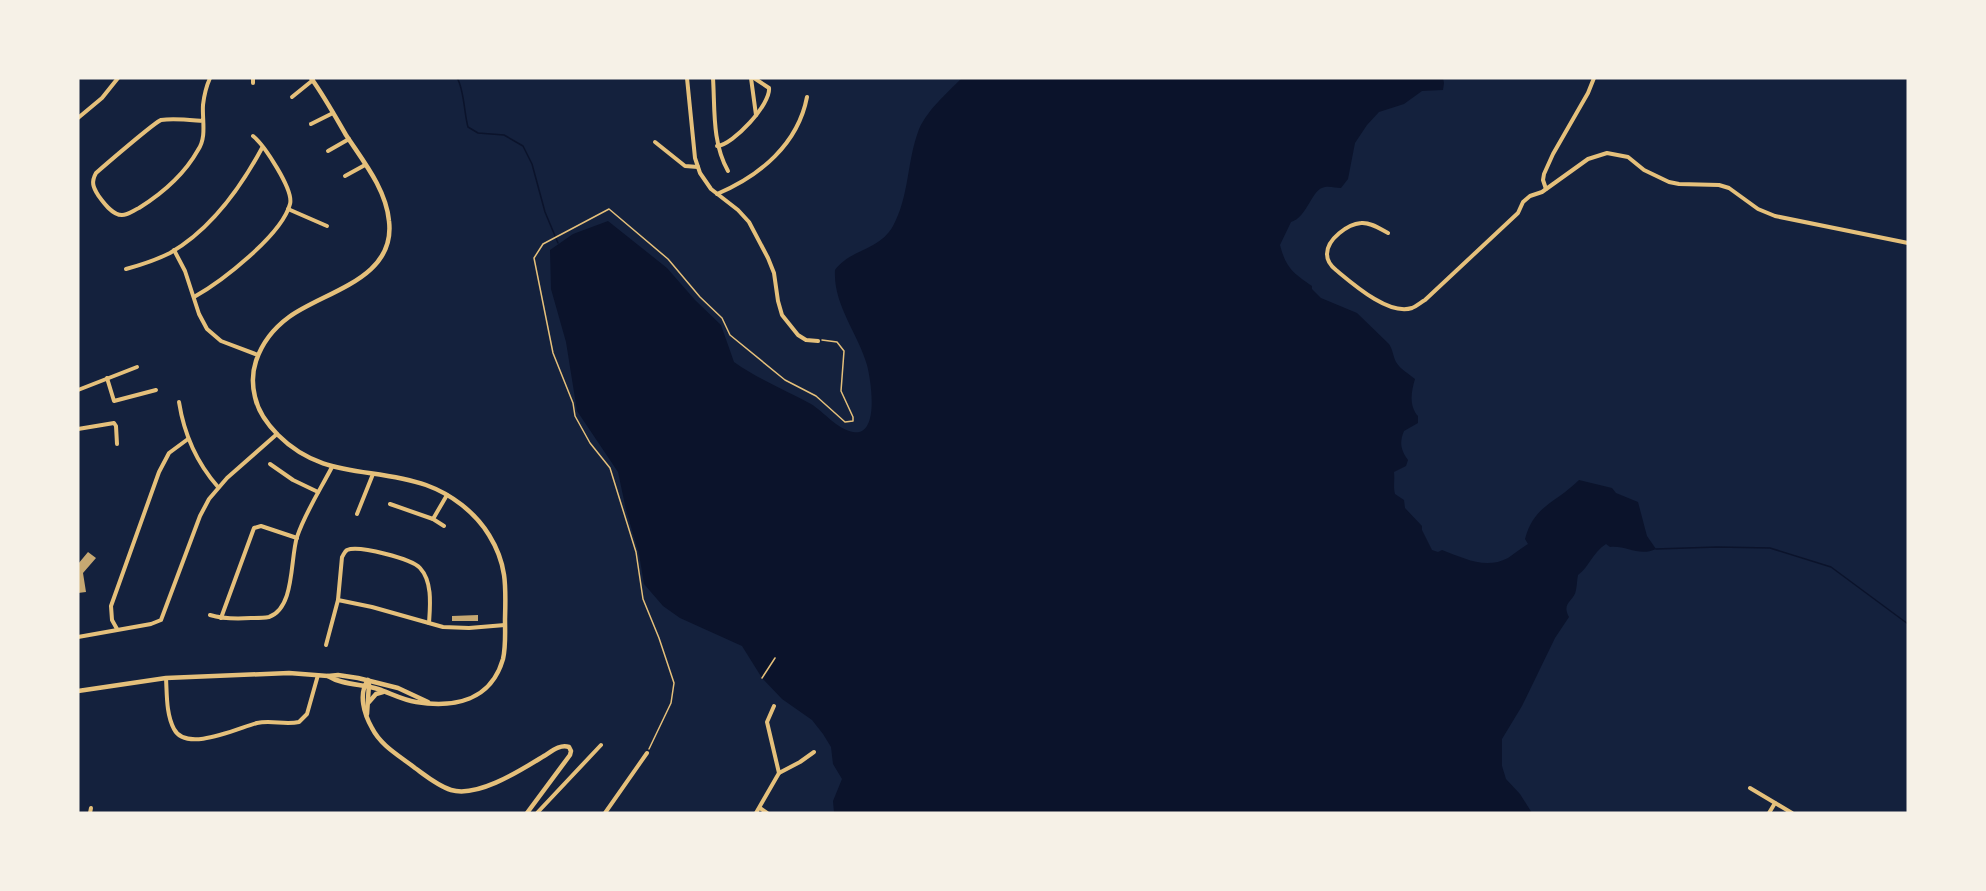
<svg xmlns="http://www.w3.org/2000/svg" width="1986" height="891" font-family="'DM Sans',sans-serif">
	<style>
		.water { fill: #0b132b }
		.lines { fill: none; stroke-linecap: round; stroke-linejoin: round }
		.stream { stroke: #0b132b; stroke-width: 1.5 }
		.building { fill: #c6a872 }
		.path { stroke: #e5c07b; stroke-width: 1.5 }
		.minor { stroke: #e5c07b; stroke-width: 4 }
		.tertiary { stroke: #e5c07b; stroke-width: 4.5 }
	</style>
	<rect width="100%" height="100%" fill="#14213d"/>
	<path class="water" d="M962,78h481l1,5 -1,7 -21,1 -18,13 -25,8 -12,13 -12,18 -7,36 -7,9c-5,0 -11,-2 -16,-1 -14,2 -17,30 -34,35l-11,23c6,23 13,28 32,41v3l9,9 36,15 32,31c4,6 4,12 7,18 5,8 12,11 19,17 -4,13 -6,27 3,37v7l-14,8c-5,12 -3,19 4,29l-2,6 -12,6c1,8 -1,14 1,22l9,6 1,8 17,18v4l10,20 6,2 4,-2c22,8 43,20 66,8 6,-4 13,-10 20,-14l-3,-5c9,-34 31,-36 54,-59l33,8 4,5 22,9 9,34 9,13c-17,8 -30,-4 -46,-2l-4,-3c-14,9 -16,22 -28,31 -1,5 -1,10 -2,15 -2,12 -15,12 -7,27l-14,21 -33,68 -20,33v27l4,13 14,15 12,19h-698l-1,-12 9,-22 -9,-15 -2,-17 -8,-13 -11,-14 -30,-21 -20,-21 -20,-32 -62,-28 -17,-12 -19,-22 -5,-30 -13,-44 -8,-38 -41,-61 -11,-69 -15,-53 -1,-39 23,-16 35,-13 59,47 28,32 26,25 13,37c24,17 51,28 77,42 13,8 26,25 42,28 27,5 18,-52 14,-67 -9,-32 -34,-60 -32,-95 15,-21 44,-19 58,-44 16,-29 14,-64 25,-94 7,-20 29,-39 44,-54z"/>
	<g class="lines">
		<g class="stream">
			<path d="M457,78c7,10 7,35 11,49l10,6 26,2 19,11 9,18 13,48 13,31"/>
			<polyline points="1656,549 1717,547 1770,548 1831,567 1908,624"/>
		</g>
	</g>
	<g class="building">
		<polygon points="88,552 96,558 83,573 86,592 78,593 78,564"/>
		<polygon points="478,615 478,621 452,621 452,616"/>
	</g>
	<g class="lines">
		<g class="path">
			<polyline points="762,678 775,658"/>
			<polyline points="649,749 671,703 674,683 659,638 643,599 636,552 610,468 590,443 575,416 573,403 553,353 534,258 543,244 609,209 668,259 700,297 722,318 730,335 785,380 816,396 845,422 853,421 853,417 841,391 844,351 837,342 822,340"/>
		</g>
		<g class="minor">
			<polyline points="687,78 695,158 700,173 711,189 738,210 749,222 768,258 774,273 778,301 782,315 798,335 806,340 818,341"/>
			<path d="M713,78c2,31 -1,65 15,93"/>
			<polyline points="751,78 756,115"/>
			<polyline points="253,83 253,78"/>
			<polyline points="292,97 313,80"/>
			<polyline points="78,118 102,98 118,78"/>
			<path d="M203,121c-13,-1 -29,-3 -42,-1 -6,2 -57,46 -65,53 -5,9 -3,14 2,22 5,7 14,20 24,20 6,0 12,-5 17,-7 24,-15 45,-33 59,-58 9,-13 4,-30 5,-45 1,-9 3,-18 7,-27"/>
			<polyline points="311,124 333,113"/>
			<polyline points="655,142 685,166 698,167"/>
			<path d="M717,146c16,-1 54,-42 52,-58l-15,-10"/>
			<polyline points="328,151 349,139"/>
			<polyline points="345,176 365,165"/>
			<polyline points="1546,189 1543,180 1544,174 1553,154 1588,93 1594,78"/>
			<path d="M717,194c43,-18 81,-50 90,-97"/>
			<polyline points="288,209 327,226"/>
			<path d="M1388,233c-8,-4 -17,-11 -27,-10 -13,1 -34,16 -34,31 0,7 4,12 9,16 17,14 53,46 76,38 5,-2 9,-6 13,-8l93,-87 5,-11 7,-6 12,-4 46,-33 19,-6 21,4 16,13 25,12 10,2 40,1 10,3 29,21 17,7 133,27"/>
			<polyline points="174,250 185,271 199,314 207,329 221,341 258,355"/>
			<path d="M126,269c15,-4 30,-9 44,-16 40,-23 71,-66 92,-105"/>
			<path d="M194,297c27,-15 88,-62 96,-93 4,-14 -26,-59 -37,-68"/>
			<polyline points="107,378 114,401 156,390"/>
			<polyline points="78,390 137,367"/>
			<path d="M179,402c5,32 17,60 39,85"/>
			<polyline points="78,429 114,423 116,426 117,444"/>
			<polyline points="270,464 293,480 318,492"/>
			<polyline points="390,504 433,519 444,526"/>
			<polyline points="357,514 373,474"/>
			<polyline points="433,519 447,495"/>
			<polyline points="338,600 372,607 443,627 469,628 505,625"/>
			<path d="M210,615c13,4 26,4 41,3 6,0 12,0 18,-1 26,-9 21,-58 28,-80 8,-24 23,-47 35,-70"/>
			<polyline points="221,618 254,528 261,526 297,538"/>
			<polyline points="117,629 112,620 111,606 159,472 169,453 188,439"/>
			<polyline points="78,637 151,624 161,620 200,516 209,499 227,478 277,434"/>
			<path d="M326,645l12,-45 4,-43c2,-3 2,-5 5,-7 12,-5 65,9 73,18 13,14 10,39 9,55"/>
			<path d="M166,678c1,16 0,36 8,51 12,24 64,-1 83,-6 14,-3 28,2 42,-1l8,-8 11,-39"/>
			<polyline points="774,706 767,722 779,773 800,762 814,752"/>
			<polyline points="1750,788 1792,813"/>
			<polyline points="760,808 767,813"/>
			<polyline points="90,813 91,808"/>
			<polyline points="537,813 601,745"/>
			<polyline points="605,813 647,753"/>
			<polyline points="756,813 779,773"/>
			<polyline points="1769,813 1775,803"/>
		</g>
		<g class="tertiary">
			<path d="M311,78c13,18 24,38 35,57 17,26 40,54 43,86 7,58 -64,70 -100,96 -15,11 -27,26 -33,44 -4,12 -4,24 -1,36 3,14 13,28 23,38 45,45 94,31 148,50 25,9 49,27 63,50 18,29 17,51 16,84 0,13 1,27 -2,40 -12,42 -49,49 -87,43 -13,-2 -26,-9 -38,-13 -16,-5 -36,-4 -50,-13"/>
			<path d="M368,680c-10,14 -4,34 4,48 9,18 28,28 43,40 11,8 23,18 36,22 27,8 70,-20 93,-34 8,-5 16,-12 25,-9l2,4 -1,4 -43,58"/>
			<polyline points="78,691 166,678 289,673 328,676 338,675 358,678 398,688 428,702"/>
			<polyline points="369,702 376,694 383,692"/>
			<polyline points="367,714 369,684"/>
		</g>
	</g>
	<rect width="1986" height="891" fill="none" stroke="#f6f1e7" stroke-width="159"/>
</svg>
